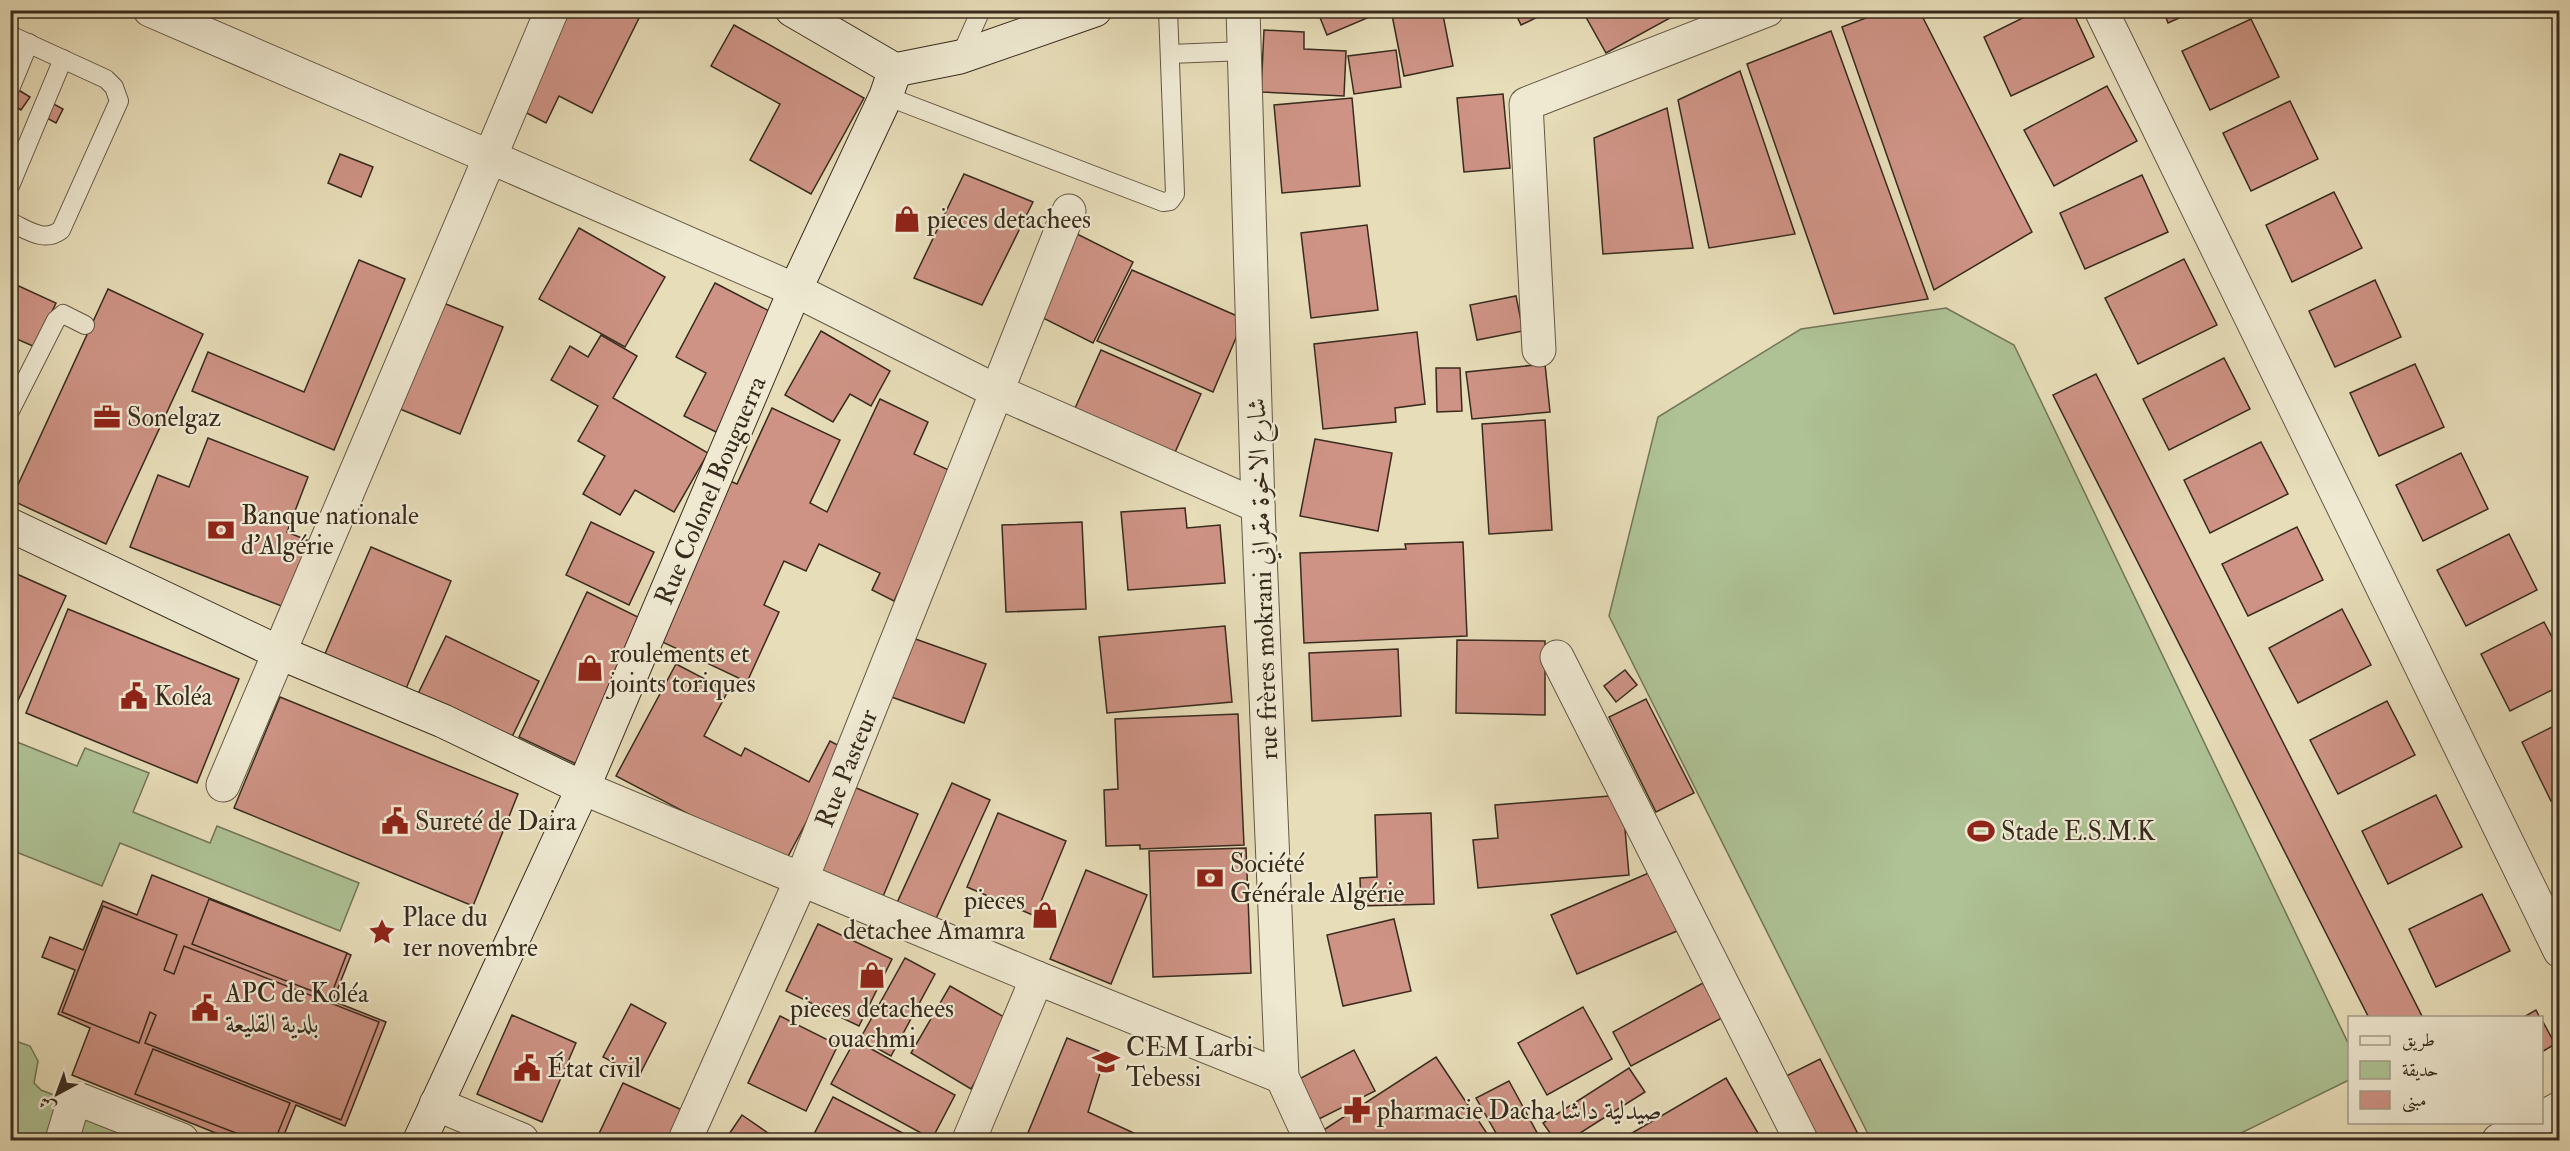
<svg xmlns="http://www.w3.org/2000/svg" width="2570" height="1151" font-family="'IM FELL Double Pica',Amiri,serif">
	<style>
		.green { fill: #aec295; stroke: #737659; stroke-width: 1.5 }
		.building { fill: #ce9385; stroke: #382b1d; stroke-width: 1.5 }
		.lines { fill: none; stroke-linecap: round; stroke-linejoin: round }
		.lane-casing { stroke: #645844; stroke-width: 20 }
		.street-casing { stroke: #645844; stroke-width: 35 }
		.secondary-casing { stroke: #382b1d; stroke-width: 35 }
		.lane { stroke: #efe9d2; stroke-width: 18 }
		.street { stroke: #efe9d2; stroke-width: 33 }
		.secondary { stroke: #efe9d2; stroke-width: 33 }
		.labels { text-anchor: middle; stroke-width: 4.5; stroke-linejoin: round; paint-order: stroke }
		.poi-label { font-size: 26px; fill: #382b1d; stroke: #efe9d2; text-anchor: start }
		.street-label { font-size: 26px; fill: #382b1d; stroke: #efe9d2 }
	</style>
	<rect width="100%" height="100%" fill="#e7ddb9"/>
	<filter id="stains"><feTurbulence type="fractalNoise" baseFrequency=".00333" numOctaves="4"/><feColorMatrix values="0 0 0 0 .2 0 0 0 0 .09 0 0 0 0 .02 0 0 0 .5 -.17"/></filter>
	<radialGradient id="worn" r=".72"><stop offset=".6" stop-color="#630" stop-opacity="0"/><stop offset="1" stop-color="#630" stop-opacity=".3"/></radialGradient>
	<g class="green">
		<polygon points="1946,308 2014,345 2349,1045 2349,1080 2227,1140 1871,1140 1609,616 1658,417 1801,329"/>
		<polygon points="17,742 77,766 85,748 149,773 133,812 210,843 217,826 359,883 340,931 120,843 102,886 11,850 11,758"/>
		<polygon points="10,1039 30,1046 38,1061 34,1083 41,1090 171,1140 11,1140"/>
	</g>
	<g class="building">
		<polygon points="563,10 643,10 592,113 559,96 546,123 515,107"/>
		<polygon points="1317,10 1377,10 1379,13 1327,35"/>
		<polygon points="1391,10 1442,10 1453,66 1404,76"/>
		<polygon points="1514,10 1552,10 1521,25"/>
		<polygon points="1582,10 1680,10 1681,12 1606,53"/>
		<polygon points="1887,10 1919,10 2032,232 1934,290 1842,27"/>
		<polygon points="2039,10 2072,10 2094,57 2011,96 1984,37"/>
		<polygon points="2163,10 2197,10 2168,23"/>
		<polygon points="2251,19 2279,77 2210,110 2182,51"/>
		<polygon points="734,25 864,98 811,194 750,160 780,104 711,66"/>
		<polygon points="1264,30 1304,32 1304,49 1346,51 1344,96 1261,92"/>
		<polygon points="1831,31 1928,299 1834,314 1747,64"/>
		<polygon points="1396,50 1401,87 1354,94 1348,56"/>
		<polygon points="1740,71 1795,234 1709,248 1678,100"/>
		<polygon points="2107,86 2137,141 2054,186 2024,130"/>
		<polygon points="17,89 30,97 21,110 10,103 10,99"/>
		<polygon points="1503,94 1510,168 1464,172 1457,98"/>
		<polygon points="1352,98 1360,186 1282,193 1274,105"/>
		<polygon points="48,101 63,109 56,123 41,115"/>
		<polygon points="2290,101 2318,159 2251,191 2223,133"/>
		<polygon points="1667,108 1693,248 1603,254 1594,138"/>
		<polygon points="340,154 373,167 361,197 328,183"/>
		<polygon points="964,174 1033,202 982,305 914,278"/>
		<polygon points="2142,175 2168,232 2085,269 2060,213"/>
		<polygon points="2334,192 2362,248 2292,282 2266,225"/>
		<polygon points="1367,225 1378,310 1311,318 1301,233"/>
		<polygon points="579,228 665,277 625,347 539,299"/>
		<polygon points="1077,234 1133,262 1093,343 1037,315"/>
		<polygon points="2184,259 2217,325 2138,364 2105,298"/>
		<polygon points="359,260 405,279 334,450 192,391 208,352 304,392"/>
		<polygon points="1132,270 1244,319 1213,392 1097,341"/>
		<polygon points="2375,280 2401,337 2335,367 2309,311"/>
		<polygon points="10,282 56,303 35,347 10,336"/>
		<polygon points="715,283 777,315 716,432 684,416 706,373 676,357"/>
		<polygon points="108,289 203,334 106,544 11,500"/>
		<polygon points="1516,296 1523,331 1477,340 1470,305"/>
		<polygon points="436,300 503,327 460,434 393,406"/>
		<polygon points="821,331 890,371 871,406 850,394 833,422 785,395"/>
		<polygon points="1417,332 1425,404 1395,408 1396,422 1323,429 1314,344"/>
		<polygon points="601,335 637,356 613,398 708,453 674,512 635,490 620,515 583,494 605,456 578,441 598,406 551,380 570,346 588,357"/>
		<polygon points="1101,350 1201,394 1172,459 1072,415"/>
		<polygon points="2224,358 2250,409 2169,450 2143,399"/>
		<polygon points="1545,364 1550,412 1472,419 1466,372"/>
		<polygon points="2415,364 2444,427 2379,456 2350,393"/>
		<polygon points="1436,368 1460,368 1462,411 1437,412"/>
		<polygon points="2096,374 2423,1018 2369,1018 2053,395"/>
		<polygon points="880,399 928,422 914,454 953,472 894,601 872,590 880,573 819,544 806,571 784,561 764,605 779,612 747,682 656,639 730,481 737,484 772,408 840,440 810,503 827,512"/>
		<polygon points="1545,420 1552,530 1489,534 1482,424"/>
		<polygon points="208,438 308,477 287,532 309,541 284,607 130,547 158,475 189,487"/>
		<polygon points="1315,439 1392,453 1378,531 1300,516"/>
		<polygon points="2261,442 2288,494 2210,533 2184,480"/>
		<polygon points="2461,453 2488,509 2423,541 2396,485"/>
		<polygon points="1185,508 1187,528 1220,525 1225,583 1128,590 1121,512"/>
		<polygon points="591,522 654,552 629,605 566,575"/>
		<polygon points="1082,522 1086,609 1006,612 1002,525"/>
		<polygon points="2297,527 2323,580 2248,616 2222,564"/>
		<polygon points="2509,534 2537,590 2466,626 2437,570"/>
		<polygon points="1463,542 1467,636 1304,643 1300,553 1406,549 1405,544"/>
		<polygon points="371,547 451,581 405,691 324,656"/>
		<polygon points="10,571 66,596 10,718"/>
		<polygon points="587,592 644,620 576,764 519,737"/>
		<polygon points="68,609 239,679 197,783 26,713"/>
		<polygon points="2342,609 2371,665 2298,703 2269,648"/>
		<polygon points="2544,622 2560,652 2560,686 2510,711 2481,654"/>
		<polygon points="1225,626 1232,702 1107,713 1099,637"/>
		<polygon points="446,636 539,681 509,743 416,698"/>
		<polygon points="907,636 986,664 964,723 886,695"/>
		<polygon points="1457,640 1545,641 1545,715 1456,713"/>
		<polygon points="1398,649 1401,716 1312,721 1309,653"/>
		<polygon points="676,664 728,691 704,736 741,756 745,748 809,782 830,741 845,749 784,864 616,776"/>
		<polygon points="1625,670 1637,685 1616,702 1604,686"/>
		<polygon points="280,697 518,794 473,906 234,808"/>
		<polygon points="1646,699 1694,793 1656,812 1609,717"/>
		<polygon points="2387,701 2415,755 2338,794 2310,740"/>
		<polygon points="1238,714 1244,845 1140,849 1140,845 1106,846 1104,790 1118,789 1115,719"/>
		<polygon points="2560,723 2560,797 2551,801 2522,742"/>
		<polygon points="952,783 990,800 934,923 896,905"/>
		<polygon points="854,787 918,814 881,901 817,874"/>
		<polygon points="1622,795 1629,875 1478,888 1473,840 1498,838 1495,805"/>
		<polygon points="2436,795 2462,847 2388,884 2362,831"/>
		<polygon points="998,813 1066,841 1035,916 967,887"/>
		<polygon points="1431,813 1434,904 1361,906 1360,878 1377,877 1375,815"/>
		<polygon points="1246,848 1251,973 1153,977 1149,851"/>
		<polygon points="1658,869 1684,928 1577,974 1551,915"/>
		<polygon points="1086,870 1147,895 1111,984 1050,959"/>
		<polygon points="152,875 351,955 333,1001 386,1022 345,1126 296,1105 282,1140 233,1140 72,1075 90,1028 58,1014 75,970 42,957 50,937 83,950 103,901 137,915"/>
		<polygon points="2482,894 2510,951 2436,987 2409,929"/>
		<polygon points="209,899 347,953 330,998 192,944"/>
		<polygon points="103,906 177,935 164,970 174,974 184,946 379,1022 341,1120 145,1043 156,1015 150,1012 139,1043 62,1012"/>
		<polygon points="1394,919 1411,991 1343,1006 1327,935"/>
		<polygon points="818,924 892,959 859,1026 786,991"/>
		<polygon points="905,958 935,974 891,1056 860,1039"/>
		<polygon points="1703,983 1722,1018 1631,1066 1613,1032"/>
		<polygon points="950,986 1011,1021 971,1089 911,1053"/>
		<polygon points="631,1004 666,1023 639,1076 603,1057"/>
		<polygon points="1583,1007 1612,1059 1547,1095 1518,1043"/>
		<polygon points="2536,1010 2540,1018 2522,1018"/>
		<polygon points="512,1015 576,1043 542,1122 477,1094"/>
		<polygon points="780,1016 838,1045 806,1111 748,1083"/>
		<polygon points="2542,1020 2555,1044 2542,1052"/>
		<polygon points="1067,1038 1106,1054 1088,1112 1149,1140 1025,1140"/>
		<polygon points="855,1040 955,1095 932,1139 831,1084"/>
		<polygon points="153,1049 290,1103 275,1140 254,1140 135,1094"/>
		<polygon points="1354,1050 1375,1091 1319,1119 1299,1079"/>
		<polygon points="1436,1057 1488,1135 1480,1140 1324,1140 1319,1133"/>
		<polygon points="1820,1059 1861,1140 1816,1140 1784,1077"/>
		<polygon points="1629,1068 1645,1092 1569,1140 1555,1140 1543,1123"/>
		<polygon points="1726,1078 1762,1140 1620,1140"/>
		<polygon points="1509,1081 1541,1140 1500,1140 1476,1098"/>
		<polygon points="623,1083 682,1110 669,1140 596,1140"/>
		<polygon points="833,1097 916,1140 811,1140"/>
		<polygon points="742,1115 778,1140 725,1140"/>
	</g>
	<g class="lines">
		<defs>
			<g id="lane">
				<path d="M10,35l96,44 8,8 5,14 -58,129c-17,13 -33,0 -51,-8"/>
				<polyline points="1170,54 1245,51"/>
				<polyline points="960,57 981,10"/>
				<polyline points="10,89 29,43"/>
				<polyline points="886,96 1163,202 1170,201 1175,194 1168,10"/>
				<polyline points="10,186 63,59"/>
				<polyline points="10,411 56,320 63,314 85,325"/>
			</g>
			<g id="street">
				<polyline points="150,10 490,157 552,10"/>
				<polyline points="1243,10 1258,506 1282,1077 1311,1140"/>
				<polyline points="2101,10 2560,951"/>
				<polyline points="1539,350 1526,104 1767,10"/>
				<polyline points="1557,657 1801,1140"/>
				<polyline points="223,785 490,157 795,290 996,391 1258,506"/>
				<polyline points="583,788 1037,978 1282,1077"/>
				<polyline points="436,1104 522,1140"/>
				<polyline points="2542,1118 2560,1108"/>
				<polyline points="62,1140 74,1100 78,1099 182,1140"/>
				<polyline points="685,1140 802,878 1069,211"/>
				<polyline points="969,1140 1037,978"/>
				<polyline points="2499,1140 2533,1122"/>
			</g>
			<g id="secondary">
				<polyline points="792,10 895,70 960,57 1095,10"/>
				<polyline points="10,525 278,652 443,721 583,788"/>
				<polyline points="420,1140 583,788 795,290 886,96 895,70"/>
			</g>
		</defs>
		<use href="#lane" class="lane-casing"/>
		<use href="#street" class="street-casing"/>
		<use href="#secondary" class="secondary-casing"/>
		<use href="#lane" class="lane"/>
		<use href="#street" class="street"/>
		<use href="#secondary" class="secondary"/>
	</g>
	<defs>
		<symbol id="shop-bare" viewBox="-9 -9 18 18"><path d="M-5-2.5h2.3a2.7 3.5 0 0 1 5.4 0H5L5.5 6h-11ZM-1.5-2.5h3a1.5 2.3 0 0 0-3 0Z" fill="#8f2418" stroke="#efe9d2" stroke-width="2.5" paint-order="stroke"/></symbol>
		<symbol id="office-bare" viewBox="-9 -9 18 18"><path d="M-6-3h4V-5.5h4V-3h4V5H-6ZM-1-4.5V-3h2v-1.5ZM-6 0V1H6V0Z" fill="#8f2418" stroke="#efe9d2" stroke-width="2.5" paint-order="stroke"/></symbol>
		<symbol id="bank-bare" viewBox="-9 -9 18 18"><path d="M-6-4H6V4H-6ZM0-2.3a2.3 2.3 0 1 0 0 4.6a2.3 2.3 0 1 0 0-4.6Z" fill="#8f2418" stroke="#efe9d2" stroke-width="2.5" paint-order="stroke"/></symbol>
		<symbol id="civic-bare" viewBox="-9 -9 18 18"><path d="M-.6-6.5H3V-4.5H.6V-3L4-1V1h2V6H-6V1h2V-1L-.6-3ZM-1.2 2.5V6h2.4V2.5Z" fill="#8f2418" stroke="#efe9d2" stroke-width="2.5" paint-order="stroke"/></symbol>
		<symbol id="stadium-bare" viewBox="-9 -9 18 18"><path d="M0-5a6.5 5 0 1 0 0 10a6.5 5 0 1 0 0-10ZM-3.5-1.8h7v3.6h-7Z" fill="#8f2418" stroke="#efe9d2" stroke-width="2.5" paint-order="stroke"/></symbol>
		<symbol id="sight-bare" viewBox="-9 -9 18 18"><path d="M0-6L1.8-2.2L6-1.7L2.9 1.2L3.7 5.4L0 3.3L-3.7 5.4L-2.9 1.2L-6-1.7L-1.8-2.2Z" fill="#8f2418" stroke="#efe9d2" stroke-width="2.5" paint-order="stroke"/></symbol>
		<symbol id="school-bare" viewBox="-9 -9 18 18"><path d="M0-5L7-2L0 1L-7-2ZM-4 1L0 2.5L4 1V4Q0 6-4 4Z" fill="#8f2418" stroke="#efe9d2" stroke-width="2.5" paint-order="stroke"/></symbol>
		<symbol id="pharmacy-bare" viewBox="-9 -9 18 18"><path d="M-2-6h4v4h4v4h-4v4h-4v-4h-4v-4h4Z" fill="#8f2418" stroke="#efe9d2" stroke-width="2.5" paint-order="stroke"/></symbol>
	</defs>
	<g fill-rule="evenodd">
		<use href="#shop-bare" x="888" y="200" width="38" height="38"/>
		<use href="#office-bare" x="88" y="398" width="38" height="38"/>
		<use href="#bank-bare" x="202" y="511" width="38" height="38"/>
		<use href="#shop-bare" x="571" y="649" width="38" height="38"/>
		<use href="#civic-bare" x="115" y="677" width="38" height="38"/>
		<use href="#civic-bare" x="376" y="802" width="38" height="38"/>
		<use href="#stadium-bare" x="1962" y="812" width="38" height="38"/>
		<use href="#bank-bare" x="1191" y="859" width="38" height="38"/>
		<use href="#shop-bare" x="1026" y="896" width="38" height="38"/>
		<use href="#sight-bare" x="363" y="913" width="38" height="38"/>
		<use href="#shop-bare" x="853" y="956" width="38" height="38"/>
		<use href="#civic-bare" x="186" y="989" width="38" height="38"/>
		<use href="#school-bare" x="1087" y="1043" width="38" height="38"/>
		<use href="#civic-bare" x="508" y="1049" width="38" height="38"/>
		<use href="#pharmacy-bare" x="1338" y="1091" width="38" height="38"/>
	</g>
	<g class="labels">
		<g class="poi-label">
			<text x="927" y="228">pieces detachees</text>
			<text x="127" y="426">Sonelgaz</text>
			<text x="241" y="524">Banque nationale<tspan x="241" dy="30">d'Algérie</tspan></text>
			<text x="610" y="662">roulements et<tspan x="610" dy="30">joints toriques</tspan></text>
			<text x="154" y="705">Koléa</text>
			<text x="415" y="830">Sureté de Daira</text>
			<text x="2001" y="840">Stade E.S.M.K</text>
			<text x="1230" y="872">Société<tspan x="1230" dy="30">Générale Algérie</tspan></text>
			<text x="1025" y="909" text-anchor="end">pieces<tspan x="1025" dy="30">detachee Amamra</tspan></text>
			<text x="402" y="926">Place du<tspan x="402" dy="30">1er novembre</tspan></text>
			<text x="225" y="1002">APC de Koléa<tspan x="225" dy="30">بلدية القليعة</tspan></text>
			<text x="872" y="1017" text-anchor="middle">pieces detachees<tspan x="872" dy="30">ouachmi</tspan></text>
			<text x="1126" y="1056">CEM Larbi<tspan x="1126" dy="30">Tebessi</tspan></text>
			<text x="547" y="1077">État civil</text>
			<text x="1377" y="1119">pharmacie Dacha صيدلية داشا</text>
		</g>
		<g class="street-label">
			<text transform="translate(710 490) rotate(-67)" y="9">Rue Colonel Bouguerra</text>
			<text transform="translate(1262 579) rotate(-92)" y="9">rue frères mokrani شارع الاخوة مقراني</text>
			<text transform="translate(846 768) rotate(-68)" y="9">Rue Pasteur</text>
		</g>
	</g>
	<rect width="2570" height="1151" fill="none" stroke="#e7ddb9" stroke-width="36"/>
	<rect x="12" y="12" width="2546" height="1127" fill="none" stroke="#382b1d" stroke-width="3"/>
	<rect x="18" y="18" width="2534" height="1115" fill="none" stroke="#382b1d" stroke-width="1.5"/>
	<rect x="2348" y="1016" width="195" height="108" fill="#efe9d2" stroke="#a69d8a" stroke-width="1.5"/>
	<rect x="2360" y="1036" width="30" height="9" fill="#efe9d2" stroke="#a69d8a" stroke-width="1.5"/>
	<text x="2402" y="1046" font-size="18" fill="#382b1d">طريق</text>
	<rect x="2360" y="1061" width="30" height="18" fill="#aec295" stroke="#a69d8a" stroke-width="1.5"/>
	<text x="2402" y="1076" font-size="18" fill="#382b1d">حديقة</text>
	<rect x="2360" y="1091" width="30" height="18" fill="#ce9385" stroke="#a69d8a" stroke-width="1.5"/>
	<text x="2402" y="1106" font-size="18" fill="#382b1d">مبنى</text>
	<g transform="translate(57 1094) rotate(221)" stroke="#efe9d2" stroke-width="4.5" paint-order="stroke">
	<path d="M0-4.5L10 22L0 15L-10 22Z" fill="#382b1d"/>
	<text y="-9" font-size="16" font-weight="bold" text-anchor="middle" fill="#382b1d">ش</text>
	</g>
	<rect width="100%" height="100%" filter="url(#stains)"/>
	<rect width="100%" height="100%" fill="url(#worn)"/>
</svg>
